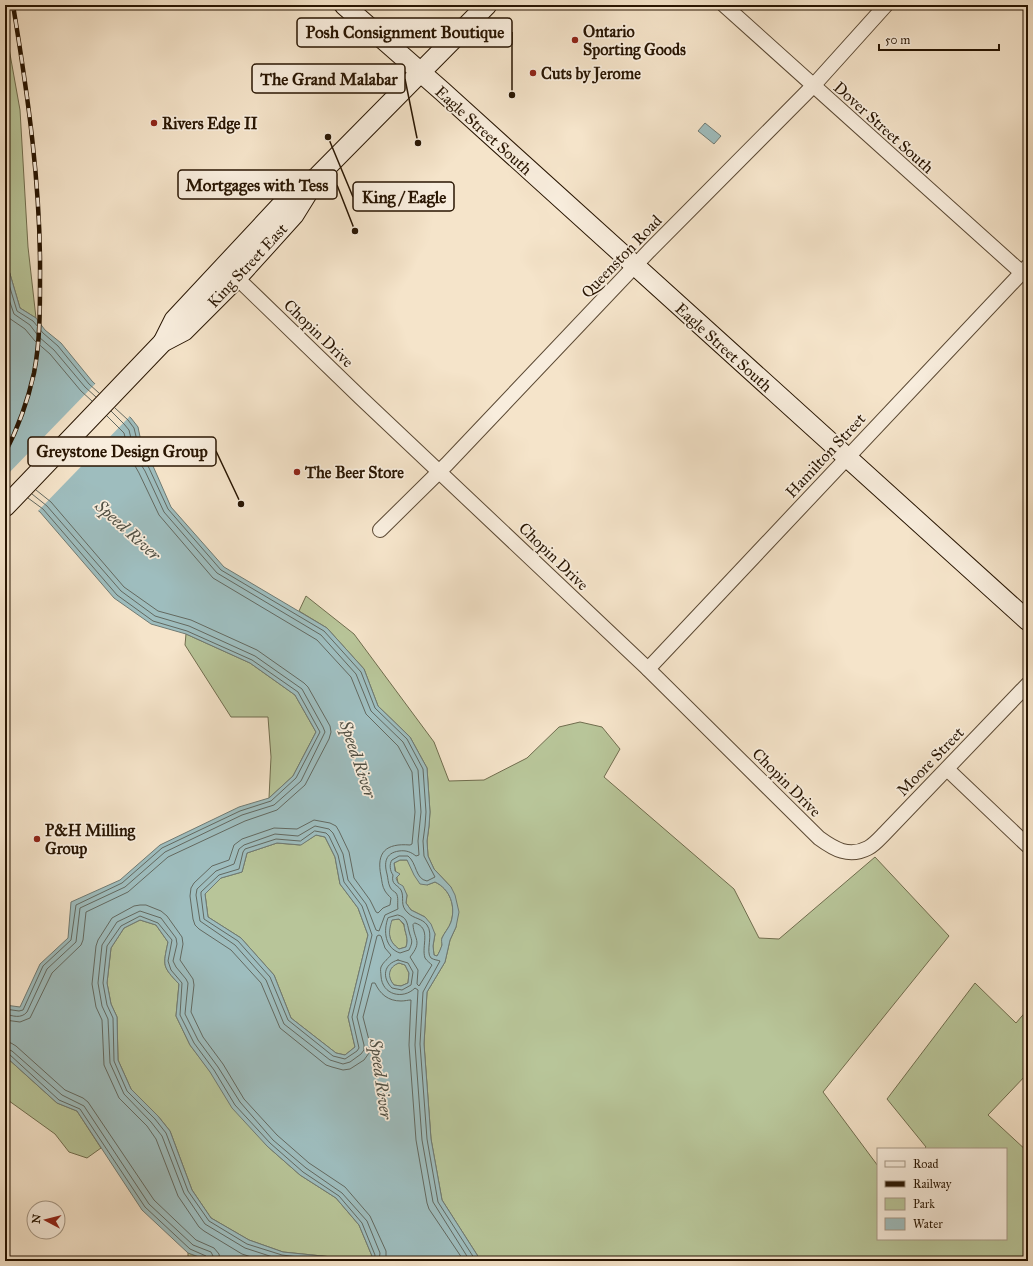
<svg xmlns="http://www.w3.org/2000/svg" width="1033" height="1266" font-family="'IM FELL Great Primer',serif">
	<style>
		.green { fill: #b8c599; stroke: #706d4e }
		.water { fill: #9ebdbe; stroke: #6f7a73; fill-rule: evenodd }
		.pier { fill: #f5e4ca }
		.lines { fill: none; stroke-linecap: round; stroke-linejoin: round }
		.shore { stroke: #636960; stroke-width: 1 }
		.street-casing { stroke: #5b4934; stroke-width: 16 }
		.secondary-casing { stroke: #281502; stroke-width: 21 }
		.street { stroke: #f8eddd; stroke-width: 14 }
		.secondary { stroke: #f8eddd; stroke-width: 19 }
		.rail-casing { stroke: #281502; stroke-width: 4.5 }
		.rail { stroke: #f8eddd; stroke-width: 3; stroke-dasharray: 9; stroke-linecap: butt }
		.poi-dot { fill: #8f2418; stroke: #f8eddd; stroke-width: 1.5 }
		.labels { text-anchor: middle; stroke-width: 3.5; stroke-linejoin: round; paint-order: stroke }
		.poi-label { font-size: 16px; font-weight: bold; fill: #281502; stroke: #f8eddd; text-anchor: start }
		.street-label { font-size: 16px; fill: #281502; stroke: #f8eddd }
		.water-label { font-size: 17px; font-style: italic; fill: #515044; stroke: #f8eddd }
		.leader { fill: none; stroke: #281502; stroke-width: 1.5 }
		.callout-dot { fill: #281502; stroke: #f8eddd; stroke-width: 1.5 }
		.callout { fill: #f8eddd; stroke: #281502; stroke-width: 1.5 }
		.callout-label { font-size: 17px; text-anchor: middle; font-weight: bold; fill: #281502 }
	</style>
	<rect width="100%" height="100%" fill="#f5e4ca"/>
	<filter id="stains"><feTurbulence type="fractalNoise" baseFrequency=".005" numOctaves="4"/><feColorMatrix values="0 0 0 0 .2 0 0 0 0 .09 0 0 0 0 .02 0 0 0 .5 -.17"/></filter>
	<radialGradient id="worn" r=".72"><stop offset=".6" stop-color="#630" stop-opacity="0"/><stop offset="1" stop-color="#630" stop-opacity=".3"/></radialGradient>
	<g class="green">
		<polygon points="5,26 20,110 28,247 36,318 20,308 5,257"/>
		<polygon points="306,596 354,634 434,742 449,781 484,780 527,758 559,727 580,722 602,727 620,749 604,777 734,889 759,938 779,939 875,857 949,936 823,1092 878,1166 878,1239 1006,1239 1006,1149 924,1149 926,1147 887,1099 975,983 1016,1023 1028,1009 1028,1073 988,1115 1028,1152 1028,1261 481,1261 442,1200 431,1139 424,1044 427,992 445,962 450,940 456,927 451,887 434,869 428,856 427,841 429,826 430,812 427,768 410,737 378,706 364,669 327,628 299,611"/>
		<polygon points="186,634 250,663 295,695 316,732 293,776 269,798 271,757 268,717 231,717 185,645"/>
		<polygon points="316,835 325,837 335,857 340,884 358,908 368,935 348,1017 355,1047 345,1055 336,1053 291,1018 274,975 241,938 208,917 205,894 221,878 242,872 247,853 277,843 300,845"/>
		<path d="M400,860h7l20,25 8,-3c15,7 21,24 16,40 -2,6 -7,11 -9,16 0,2 0,5 0,7 -1,4 -3,8 -5,11l-3,-1 -1,-9 2,-12 -10,-17 -14,-7 -5,-7 1,-8 -9,-12 -4,-20z"/>
		<path d="M399,919l5,6c1,9 5,13 2,22l-7,2c-11,-8 -11,-16 -8,-29z"/>
		<path d="M140,920l16,5 12,17c-5,24 -6,24 11,42l-3,32 14,29 77,101 33,29 36,23 23,27 13,31 -3,5h-18l-9,-3 -59,-6 -34,-12 -38,-22 -19,-28 -22,-59 -12,-15 -27,-27 -13,-29 -1,-43 -6,-13 -4,-21 4,-35 13,-20z"/>
		<path d="M399,963l6,2 4,8 -1,10 -7,3 -7,-1c-7,-8 -7,-18 5,-22z"/>
		<polygon points="5,1056 57,1103 77,1111 101,1148 87,1158 69,1152 55,1134 5,1098"/>
		<polygon points="188,1253 210,1261 188,1261"/>
	</g>
	<g class="water">
		<polygon points="705,123 721,136 714,144 698,131"/>
		<path d="M5,257l15,51 16,10 9,12 16,13 31,38 39,37 7,9 5,24 10,15 18,41 53,60 103,61 37,41 14,37 32,31 17,31 3,44 -1,14 -2,15 1,15 6,13 17,18 4,8 4,17 -3,15 -6,13 -5,22 -18,30 -3,52 7,95 11,61 39,61h-112l3,-5 -13,-31 -23,-27 -36,-23 -33,-29 -35,-38 -22,-36 -20,-27 -14,-29 3,-32c-17,-18 -16,-18 -11,-42l-12,-17 -16,-5 -16,8 -13,20 -4,35 4,21 6,13 1,43 13,29 27,27 12,15 22,59 19,28 38,22 34,12 59,6 9,3h-141l-22,-8 -46,-43 -65,-99 -20,-8 -52,-47v-51l15,2 20,-43 28,-26 3,-36 49,-22 40,-35 79,-38 30,-9 24,-22 23,-44 -21,-37 -45,-32 -64,-29 -35,-10 -37,-26 -74,-86 -35,-28zM316,835l9,2 10,20 5,27 18,24 10,27 -20,82 7,30 -10,8 -9,-2 -45,-35 -17,-43 -33,-37 -33,-21 -3,-23 16,-16 21,-6 5,-19 30,-10 24,2zM400,860h7l7,15 6,9 7,1 8,-3c15,7 21,24 16,40 -2,6 -7,11 -9,16 -1,2 0,5 0,7 -1,3 -3,8 -5,11l-3,-1 -1,-9 2,-12 -4,-10 -6,-7 -14,-7 -5,-7 1,-8 -4,-9 -5,-3 -2,-5 4,-4 -5,-3 -1,-8zM399,919l5,5c1,10 5,14 2,23l-7,2c-11,-8 -11,-16 -7,-29zM399,963l6,2 4,8 -1,10 -7,3 -7,-1c-7,-8 -6,-18 5,-22z"/>
	</g>
	<polygon class="pier" points="97,382 131,415 37,512 5,487 5,477"/>
	<g class="lines">
		<g class="shore">
			<polyline points="5,271 17,311 33,321 43,333 58,346 89,384 99,393"/>
			<polyline points="5,288 14,314 30,325 39,337 54,350 85,387 96,397"/>
			<polyline points="5,309 9,318 25,329 35,341 50,354 81,391 92,401"/>
			<path d="M115,408l13,12 6,8 6,25 9,15 19,41 53,61 103,61 37,41 14,36 32,31 16,30 3,43 -1,14 -2,15 1,15 11,21 -8,4c-12,-2 -10,-18 -19,-25h-9l-7,4c-3,4 -2,11 1,15 -2,10 4,9 8,15 4,8 -2,15 7,23 6,6 14,5 19,12 7,9 -2,27 4,33 3,2 7,2 9,3l-17,31 -3,52 7,95 11,63 38,59"/>
			<path d="M111,411l13,13 5,6 6,25 10,16 19,41 53,61 104,62 35,39 15,37 32,31 15,28 3,42 -3,29 1,14 -3,1c-5,-4 -10,-6 -17,-5 -14,2 -15,12 -12,23 1,4 1,9 3,13 1,3 4,4 6,6 3,4 1,11 2,16l-13,6 -6,16 -3,-1 -10,-26 -18,-24 -5,-26 -10,-21 -4,-4 -14,-3 -17,10 -23,-2 -31,11 -5,4 -5,15 -18,7 -19,18 -1,6 4,26 35,24 31,35 18,44 46,36 13,4 7,-2 11,-8 3,-4v-5l-7,-28 20,-81 2,-1 2,1 4,12 6,7c-3,4 -7,6 -10,12 -1,3 0,6 0,9 1,19 22,24 34,12l3,2 -3,55 7,95 11,62 37,59"/>
			<path d="M107,416l17,17 6,24 9,16 20,42 54,63 104,62 34,37 15,37 32,32 14,26 3,40 -3,32 -2,1c-24,-2 -34,7 -29,31 1,5 1,10 4,15 2,3 4,5 6,7l-1,7 -7,3 -5,5 -2,-1 -6,-12 -16,-22 -5,-26 -10,-21 -3,-5 -6,-3 -16,-3 -17,9 -23,-1 -32,11 -8,6 -5,15 -17,6 -18,17 -3,5 -1,8 3,23 2,6 4,4 32,21 30,33 19,45 46,37 6,2 11,3 7,-1 14,-9 5,-7 1,-9 -7,-27 9,-34h3c5,11 13,18 26,18 4,0 7,-1 10,-1l-2,45 7,95 11,63 2,6 35,52"/>
			<polygon points="315,831 326,833 329,836 338,855 344,882 362,906 372,935 352,1017 359,1048 357,1051 345,1059 333,1056 288,1020 270,977 238,941 204,919 201,895 201,892 219,875 239,869 243,852 245,849 276,839 300,841"/>
			<path d="M398,915c9,2 9,8 11,16 2,9 5,9 0,19l-9,3c-15,-5 -17,-22 -12,-35z"/>
			<path d="M415,923c17,5 6,23 10,35 2,3 5,5 7,7l-13,21 -2,-2 1,-14 -8,-13c13,-16 4,-17 3,-32z"/>
			<path d="M398,960l10,3 5,9 -2,13 -9,5 -10,-2c-10,-10 -9,-24 6,-28z"/>
			<polyline points="5,1009 19,1011 23,1010 43,966 71,940 76,905 122,883 162,848 240,811 271,801 296,778 320,732 298,692 252,660 187,631 153,621 117,595 43,509 28,498"/>
			<path d="M5,1014c8,2 16,5 22,-2l20,-43 29,-27 4,-34 45,-21 40,-35 77,-37 32,-10 27,-24 24,-49 -2,-5 -21,-38 -47,-33 -66,-30 -34,-10 -34,-25 -74,-85 -15,-12"/>
			<polyline points="5,1020 20,1022 30,1018 52,973 81,945 83,940 86,912 128,892 168,857 245,821 277,810 305,785 329,739 331,732 330,726 308,687 304,683 257,650 191,620 158,611 124,587 51,502 36,490"/>
			<polyline points="5,1042 11,1043 16,1046 65,1090 83,1098 88,1102 154,1200 196,1240 214,1248 219,1254 220,1261"/>
			<polyline points="5,1048 12,1051 62,1095 84,1106 149,1204 193,1245 211,1252 213,1256 214,1261"/>
			<polyline points="5,1053 9,1054 59,1100 80,1109 145,1207 190,1249 206,1256 209,1261"/>
			<polyline points="264,1261 242,1254 204,1231 199,1227 178,1196 156,1139 147,1126 119,1098 104,1065 102,1020 96,1007 92,984 96,946 98,940 112,918 134,906 140,905 146,905 161,911 167,916 182,937 183,944 180,960 193,979 194,985 191,1012 203,1037 223,1064 244,1099 277,1135 309,1163 345,1187 370,1216 386,1251 386,1261"/>
			<polyline points="285,1261 245,1248 205,1224 184,1193 162,1136 151,1122 124,1094 110,1063 108,1019 102,1006 98,983 102,945 117,922 140,911 161,918 176,938 177,944 173,961 176,967 186,979 188,983 185,1014 198,1040 218,1067 240,1102 273,1140 306,1168 342,1193 367,1221 380,1253 379,1261"/>
			<polyline points="331,1261 282,1255 247,1244 209,1221 188,1191 166,1133 155,1119 127,1091 114,1061 113,1018 107,1005 103,983 107,946 121,926 140,916 158,923 172,940 168,961 171,970 182,983 180,1015 194,1043 214,1070 235,1105 270,1143 303,1172 339,1196 362,1223 375,1255 374,1261"/>
		</g>
		<defs>
			<g id="street">
				<polyline points="724,5 1021,272"/>
				<path d="M237,278l124,120 287,271 171,169c15,11 30,20 49,10 6,-3 12,-10 17,-15l143,-149"/>
				<polyline points="380,530 447,464 649,251 813,86 886,5"/>
				<polyline points="648,669 1028,266"/>
				<polyline points="947,769 1028,846"/>
			</g>
			<g id="secondary">
				<polyline points="344,5 442,91 1028,621"/>
				<polyline points="163,342 174,320 285,201 318,176 487,5"/>
				<polyline points="5,507 163,342 184,331 237,278 294,215 312,186"/>
			</g>
		</defs>
		<use href="#street" class="street-casing"/>
		<use href="#secondary" class="secondary-casing"/>
		<use href="#street" class="street"/>
		<use href="#secondary" class="secondary"/>
		<defs>
			<path id="rail" d="M5,453c13,-25 23,-53 29,-80 6,-31 6,-62 6,-94 1,-92 -12,-183 -27,-274"/>
		</defs>
		<use href="#rail" class="rail-casing"/>
		<use href="#rail" class="rail"/>
	</g>
	<g class="poi-dot">
		<circle cx="575" cy="40" r="4"/>
		<circle cx="533" cy="73" r="4"/>
		<circle cx="154" cy="123" r="4"/>
		<circle cx="297" cy="472" r="4"/>
		<circle cx="37" cy="839" r="4"/>
	</g>
	<g class="labels">
		<g class="poi-label">
			<text x="583" y="37">Ontario<tspan x="583" dy="18">Sporting Goods</tspan></text>
			<text x="541" y="79">Cuts by Jerome</text>
			<text x="162" y="129">Rivers Edge II</text>
			<text x="305" y="478">The Beer Store</text>
			<text x="45" y="836">P&amp;H Milling<tspan x="45" dy="18">Group</tspan></text>
		</g>
		<g class="street-label">
			<text transform="translate(884 127) rotate(42)" y="6">Dover Street South</text>
			<text transform="translate(484 130) rotate(42)" y="6">Eagle Street South</text>
			<text transform="translate(621 256) rotate(-46)" y="6">Queenston Road</text>
			<text transform="translate(247 265) rotate(-47)" y="6">King Street East</text>
			<text transform="translate(319 333) rotate(44)" y="6">Chopin Drive</text>
			<text transform="translate(724 347) rotate(42)" y="6">Eagle Street South</text>
			<text transform="translate(825 455) rotate(-47)" y="6">Hamilton Street</text>
			<text transform="translate(554 556) rotate(44)" y="6">Chopin Drive</text>
			<text transform="translate(930 761) rotate(-46)" y="6">Moore Street</text>
			<text transform="translate(787 782) rotate(45)" y="6">Chopin Drive</text>
		</g>
		<g class="water-label">
			<text transform="translate(128 530) rotate(42)" y="6">Speed River</text>
			<text transform="translate(358 759) rotate(71)" y="6">Speed River</text>
			<text transform="translate(381 1079) rotate(82)" y="6">Speed River</text>
		</g>
	</g>
	<path class="leader" d="M512 95L512 32M418 143L405 79M355 231L337 185M328 137L353 197M241 504L216 451"/>
	<g class="callout-dot">
		<circle cx="512" cy="95" r="4"/>
		<circle cx="418" cy="143" r="4"/>
		<circle cx="355" cy="231" r="4"/>
		<circle cx="328" cy="137" r="4"/>
		<circle cx="241" cy="504" r="4"/>
	</g>
	<g class="callout">
		<rect x="297" y="18" width="215" height="29" rx="4"/>
		<rect x="252" y="64" width="153" height="29" rx="4"/>
		<rect x="178" y="170" width="159" height="29" rx="4"/>
		<rect x="353" y="182" width="101" height="29" rx="4"/>
		<rect x="28" y="437" width="188" height="29" rx="4"/>
	</g>
	<g class="callout-label">
		<text x="405" y="38">Posh Consignment Boutique</text>
		<text x="329" y="85">The Grand Malabar</text>
		<text x="257" y="191">Mortgages with Tess</text>
		<text x="404" y="203">King / Eagle</text>
		<text x="122" y="457">Greystone Design Group</text>
	</g>
	<rect width="1033" height="1266" fill="none" stroke="#f5e4ca" stroke-width="20"/>
	<rect x="6" y="6" width="1021" height="1254" fill="none" stroke="#281502" stroke-width="2"/>
	<rect x="10" y="10" width="1013" height="1246" fill="none" stroke="#281502"/>
	<rect x="877" y="1148" width="130" height="92" fill="#f8eddd" stroke="#a59785"/>
	<rect x="885" y="1161" width="20" height="6" fill="#f8eddd" stroke="#a59785"/>
	<text x="913" y="1168" font-size="12" fill="#281502">Road</text>
	<rect x="885" y="1181" width="20" height="6" fill="#281502" stroke="#a59785"/>
	<text x="913" y="1188" font-size="12" fill="#281502">Railway</text>
	<rect x="885" y="1198" width="20" height="12" fill="#b8c599" stroke="#a59785"/>
	<text x="913" y="1208" font-size="12" fill="#281502">Park</text>
	<rect x="885" y="1218" width="20" height="12" fill="#9ebdbe" stroke="#a59785"/>
	<text x="913" y="1228" font-size="12" fill="#281502">Water</text>
	<g transform="translate(46 1220) rotate(277)"><circle r="19" fill="#f8eddd" stroke="#a59785"/>
	<path d="M0-3L7 15L0 10L-7 15Z" fill="#8f2418"/>
	<text y="-6" font-size="11" font-weight="bold" text-anchor="middle" fill="#281502">N</text>
	</g>
	<path d="M879 44v6h120v-6" fill="none" stroke="#281502" stroke-width="2"/>
	<text x="885" y="44" font-size="12" fill="#281502" stroke="#f8eddd" stroke-width="3" paint-order="stroke">50 m</text>
	<rect width="100%" height="100%" filter="url(#stains)"/>
	<rect width="100%" height="100%" fill="url(#worn)"/>
</svg>
